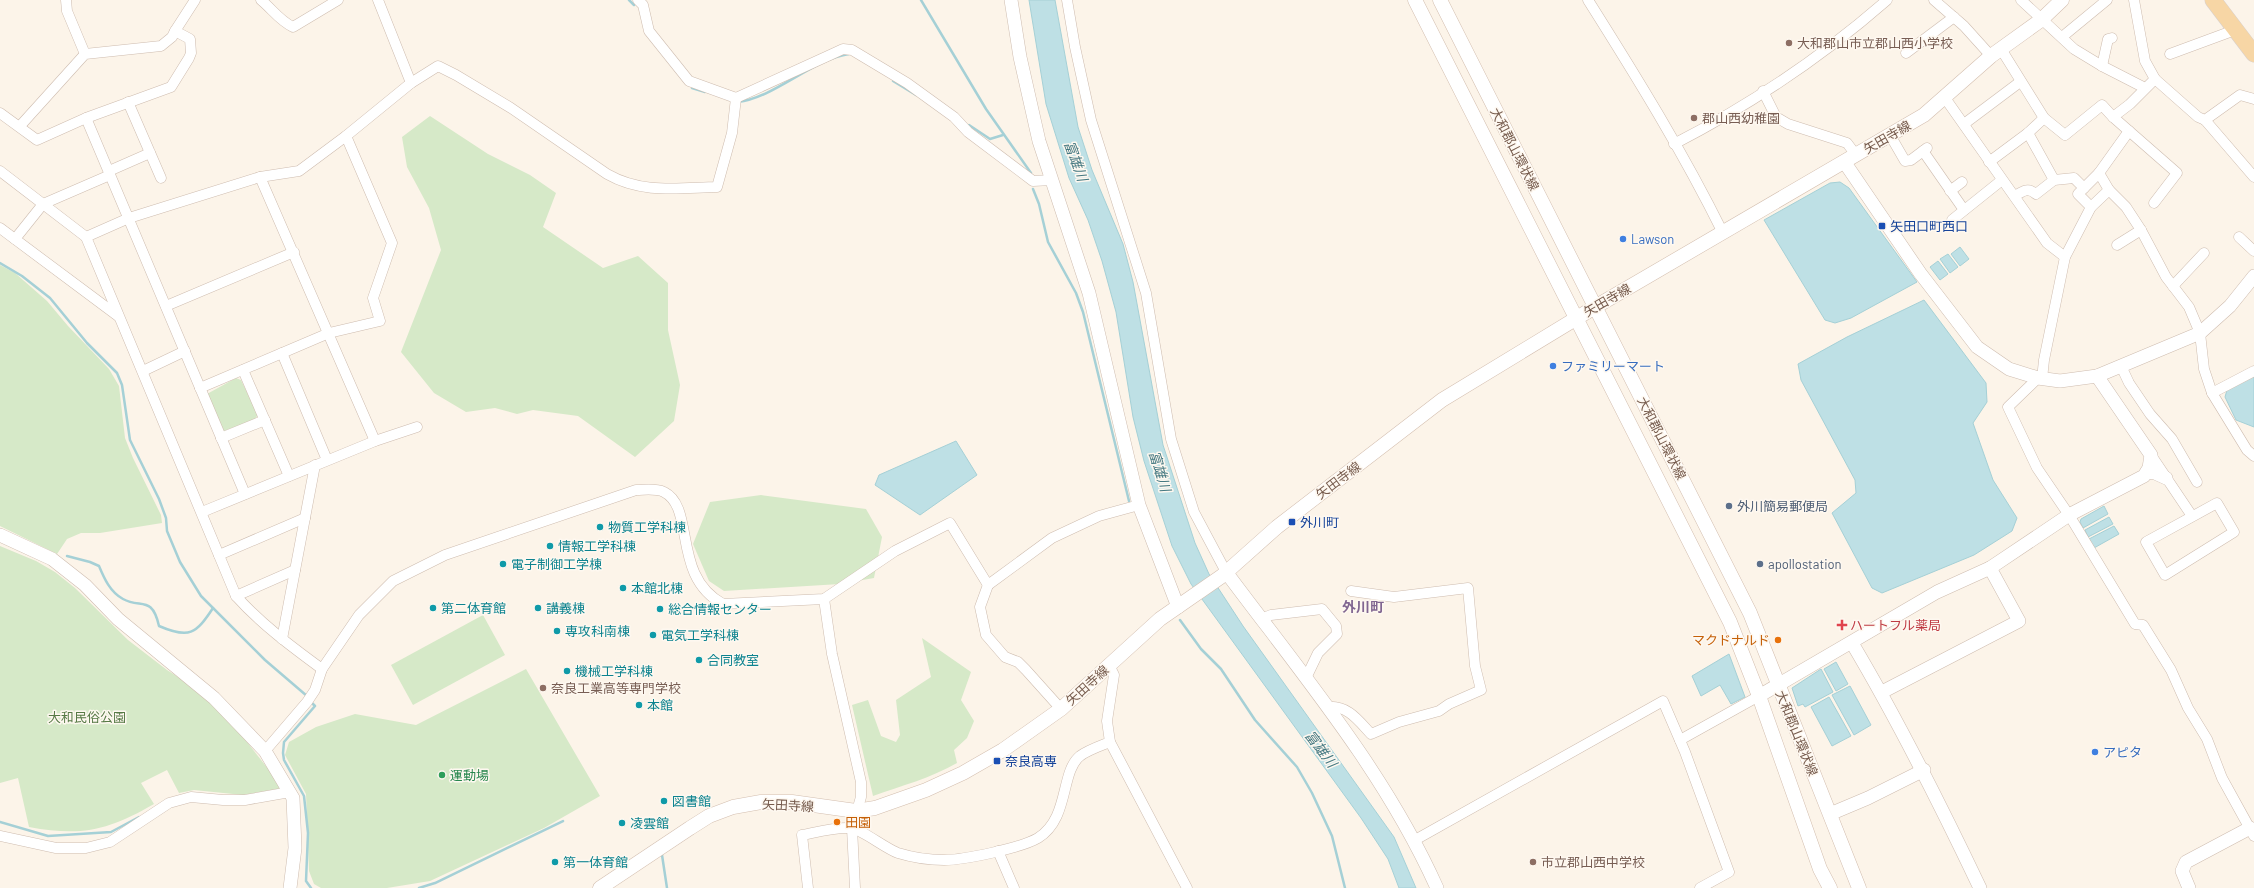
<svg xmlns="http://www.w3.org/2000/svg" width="2254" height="888" font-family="Barlow,'Noto Sans JP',sans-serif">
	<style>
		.green { fill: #d6e9c8 }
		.water { fill: #bee0e5; stroke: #a5d0d6 }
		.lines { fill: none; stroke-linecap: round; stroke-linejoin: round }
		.stream { stroke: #a5d0d6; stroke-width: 2.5 }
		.minor-casing { stroke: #cebcaf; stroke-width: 11 }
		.tertiary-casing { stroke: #cebcaf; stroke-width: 14 }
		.secondary-casing { stroke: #d3beaf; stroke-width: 15 }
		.primary-casing { stroke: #d9d1cd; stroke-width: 17 }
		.minor { stroke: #fff; stroke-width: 10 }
		.tertiary { stroke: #fff; stroke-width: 13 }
		.secondary { stroke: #fff; stroke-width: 14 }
		.primary { stroke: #f7d6a5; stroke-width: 16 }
		.education-dot { fill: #8d6e63; stroke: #fef8f0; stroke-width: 1.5 }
		.transit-dot { fill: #1a4fb4; stroke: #fef8f0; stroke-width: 1.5 }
		.shop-dot { fill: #3f7fe0; stroke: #fef8f0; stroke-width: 1.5 }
		.service-dot { fill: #5c6f8a; stroke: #fef8f0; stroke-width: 1.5 }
		.culture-dot { fill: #0f9aa8; stroke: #fef8f0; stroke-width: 1.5 }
		.health-dot { fill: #e0444e; stroke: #fef8f0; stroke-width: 1.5 }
		.food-dot { fill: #e8710a; stroke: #fef8f0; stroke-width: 1.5 }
		.leisure-dot { fill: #2e9e5b; stroke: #fef8f0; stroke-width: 1.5 }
		.labels { text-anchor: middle; stroke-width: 3; stroke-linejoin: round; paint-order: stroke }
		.education-label { font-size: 13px; fill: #785e54; stroke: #fef8f0; text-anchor: start }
		.street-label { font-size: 13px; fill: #765b4d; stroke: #fef8f0 }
		.transit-label { font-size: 13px; fill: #164399; stroke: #fef8f0; text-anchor: start }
		.shop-label { font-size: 13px; fill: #366cbe; stroke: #fef8f0; text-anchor: start }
		.service-label { font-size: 13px; fill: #4e5e75; stroke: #fef8f0; text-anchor: start }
		.culture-label { font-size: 13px; fill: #0d838f; stroke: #fef8f0; text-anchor: start }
		.health-label { font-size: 13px; fill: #be3a42; stroke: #fef8f0; text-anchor: start }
		.food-label { font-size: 13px; fill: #c56008; stroke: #fef8f0; text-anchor: end }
		.park-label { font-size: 13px; fill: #577a46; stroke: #fef8f0 }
		.leisure-label { font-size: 13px; fill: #27864d; stroke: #fef8f0; text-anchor: start }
		.water-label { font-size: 14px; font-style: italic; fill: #447881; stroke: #fef8f0 }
		.neighbourhood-label { font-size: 14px; font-weight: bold; fill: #816691; stroke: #fef8f0 }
	</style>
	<rect width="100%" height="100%" fill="#fcf4e9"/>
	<g class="green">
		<polygon points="430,116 488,154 530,175 556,193 543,227 603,268 638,256 668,283 668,330 680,385 674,421 635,457 578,416 533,410 517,414 495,408 466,412 434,393 401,352 441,250 429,208 407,167 402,137"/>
		<polygon points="0,265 15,273 47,301 68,326 109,369 119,386 125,438 133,458 161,515 162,523 100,533 81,533 67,539 57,554 0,526"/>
		<polygon points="236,378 241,380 258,415 254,420 224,431 207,394"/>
		<polygon points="761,495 866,509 882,537 874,578 840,584 724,591 709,581 693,544 710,502"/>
		<path d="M0,546l36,15 19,11 20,16 53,52 39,30 36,23 37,40 43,55 -40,7 -49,-5 -15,3 -12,-23 -26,13 13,21c-45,26 -72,33 -125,23l-11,-49 -18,5z"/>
		<polygon points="483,615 505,655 413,705 391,665"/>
		<path d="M922,638l49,34 -10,28 13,21 -7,17 -13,12 3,13c-26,15 -56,23 -84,33l-21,-91 16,-5 13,36 15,6 4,-7 -4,-35 35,-23z"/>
		<polygon points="526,669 600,796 544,828 430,881 387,888 321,888 314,884 309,871 306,794 285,755 289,742 316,727 355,714 416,725"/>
	</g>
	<g class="water">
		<polygon points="1029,0 1055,0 1078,127 1092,170 1123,244 1133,282 1163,445 1195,543 1209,574 1243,626 1394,837 1416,888 1399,888 1388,859 1361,818 1191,584 1172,546 1144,461 1133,417 1116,312 1102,261 1088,220 1069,178 1046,104"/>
		<polygon points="1840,182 1849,188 1917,282 1851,318 1835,323 1825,320 1764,220 1830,183"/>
		<polygon points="1960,247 1969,259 1960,266 1951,254"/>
		<polygon points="1948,254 1958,267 1950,273 1940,259"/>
		<polygon points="1938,261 1948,274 1940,280 1930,267"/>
		<polygon points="1924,300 1986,383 1987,402 1973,423 1993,480 2017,518 2012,531 1974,555 1882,593 1872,588 1832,513 1856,493 1855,480 1801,380 1798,364 1847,337"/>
		<polygon points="2254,374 2254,427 2236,420 2225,397 2227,390"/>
		<polygon points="956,441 977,475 920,515 875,485 879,475"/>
		<polygon points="2104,506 2108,514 2083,528 2080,522 2081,519"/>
		<polygon points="2109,517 2113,524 2088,537 2085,530"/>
		<polygon points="2114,526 2119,534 2094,548 2089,539"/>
		<polygon points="1729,654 1745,697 1731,704 1720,685 1701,696 1692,676"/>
		<polygon points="1836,662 1848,684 1836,691 1824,669"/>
		<polygon points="1821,669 1833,692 1805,707 1803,704 1798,706 1792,688"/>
		<polygon points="1850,686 1871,725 1854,735 1832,695"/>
		<polygon points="1829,697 1851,736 1832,746 1811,707"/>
	</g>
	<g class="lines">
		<g class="stream">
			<polyline points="629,0 634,5"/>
			<polyline points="921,0 986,109 1031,173"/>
			<polyline points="893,81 916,95"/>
			<polyline points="692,88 705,92"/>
			<path d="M738,102c36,-4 75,-43 111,-48"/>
			<polyline points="969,125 990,139 1003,135"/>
			<polyline points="1033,189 1039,204 1048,242 1076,293 1083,312 1129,501"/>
			<polyline points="0,263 22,276 50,298 87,343 117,373 122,385 130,440 159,499 166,518 167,531 180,562 201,596 265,660 307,696"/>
			<path d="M67,556l23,6 9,4c5,12 11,26 24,33 18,10 29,-4 36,27 30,13 37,8 54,-18"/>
			<polyline points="1180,620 1201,649 1221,669 1255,720 1297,767 1312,793 1332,836 1345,888"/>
			<polyline points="0,822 48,836 111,832 139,817"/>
			<polyline points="662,855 667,888"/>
			<polyline points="311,888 306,881 308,833 304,796 284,760 283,753 284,742 315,706 311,702"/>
			<polyline points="419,888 435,883 563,821"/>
		</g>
		<defs>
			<g id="minor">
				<polyline points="66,0 67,11 85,54"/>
				<path d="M261,0c11,9 19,21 32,27l45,-27"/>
				<polyline points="378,0 411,83"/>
				<polyline points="638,0 643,5 649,31 689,81 736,98"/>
				<polyline points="1067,0 1075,47 1091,120 1146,293 1171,439 1194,512 1226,572"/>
				<path d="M1588,0c48,76 95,152 135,233"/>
				<polyline points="1934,0 1964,26 1991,56"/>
				<polyline points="2021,0 2074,49 2102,66 2145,88"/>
				<polyline points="2134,0 2145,61 2155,79 2198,117 2205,120 2240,95 2254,99"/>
				<polyline points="2062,37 2107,0"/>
				<polyline points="2001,49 2044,118 2065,135 2102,105 2113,117"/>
				<polyline points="1906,53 1954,17"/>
				<polyline points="2170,54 2235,30"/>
				<polyline points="2102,66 2108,39 2112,38"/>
				<polyline points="2155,79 2130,104 2113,117 2129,131 2099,173 2109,190 2126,207 2141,230 2166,277 2189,307 2200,333 2204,369 2212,393 2247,450 2254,456"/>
				<polyline points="1763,91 1776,117 1788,124 1847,143 1856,155"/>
				<polyline points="736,98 830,55 843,49 852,50 907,83 954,117 968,132 1033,181 1052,180"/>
				<polyline points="1945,98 2047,243 2065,257"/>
				<polyline points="128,102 161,178"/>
				<polyline points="0,113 37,140 86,118 171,87 189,58 191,53 190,39 175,31 195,0"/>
				<polyline points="86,118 245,494"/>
				<polyline points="2205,120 2254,177"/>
				<polyline points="1964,124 2020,82"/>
				<polyline points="20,126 85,54 161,46 172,37 175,31"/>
				<polyline points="2129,131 2177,173 2154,203"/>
				<polyline points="2028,133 2054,180"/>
				<polyline points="1890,135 1905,161 1911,160 1927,148"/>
				<path d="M1674,144c76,-39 149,-88 213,-144"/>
				<polyline points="1923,151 1964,210"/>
				<polyline points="1989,162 2028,133 2044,118"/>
				<path d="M0,171l86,66 150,359c25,28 56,51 86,73"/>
				<polyline points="109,171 150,153"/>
				<polyline points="260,177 375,441"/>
				<polyline points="1950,191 1962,182"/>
				<path d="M2015,196c8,-5 13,-9 21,-2l18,-14 20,-2 10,10"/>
				<polyline points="2091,207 2078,194 2099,173"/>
				<polyline points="1952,220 2002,180"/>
				<polyline points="0,228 118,316"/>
				<path d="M86,237l43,-19 131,-41 39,-6 47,-35 65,-53 27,-17 18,9 55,33 96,66c35,20 70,14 110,13l15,-54 4,-35"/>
				<polyline points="2239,237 2254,251"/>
				<polyline points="15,239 43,204 110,175"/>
				<polyline points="2117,245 2141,230"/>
				<polyline points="2173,286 2204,253"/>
				<polyline points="166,306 294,252"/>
				<polyline points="282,353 327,460"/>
				<polyline points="2121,366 2129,383 2150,414 2172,439 2197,482"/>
				<polyline points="243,370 289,476"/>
				<polyline points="143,371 185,351"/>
				<polyline points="2038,378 2008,407 2037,468 2069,515 2135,624 2143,625 2171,670 2188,708 2207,739 2222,778 2254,836"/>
				<polyline points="2042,379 2044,360 2065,257 2091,207 2109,190"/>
				<polyline points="200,388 329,333 380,321 373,298 392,243 346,136"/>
				<polyline points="2212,393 2254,371"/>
				<polyline points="221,438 265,420"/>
				<polyline points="2151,455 2192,516"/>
				<polygon points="2217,503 2234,532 2165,575 2146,542"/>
				<polyline points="202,512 375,441 417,427"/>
				<polyline points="219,555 305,518"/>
				<polyline points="988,585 980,607 986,635 1005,657 1018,662 1026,670 1061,709"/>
				<polyline points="236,596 295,570"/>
				<polyline points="824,599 832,654 861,782 861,797 852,828 855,888"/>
				<polyline points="1261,619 1271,615 1322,609 1336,626 1337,634 1318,653 1306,678"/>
				<polyline points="282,639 315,465"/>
				<polyline points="1109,665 1114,675 1107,721 1110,742 1187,888"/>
				<path d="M1327,707c21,-2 31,13 44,27l28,-12 40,-11 10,-7 32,-14 -6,-24 -7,-78 -74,9 -43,-6"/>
				<polyline points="1680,740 1759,696"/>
				<path d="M265,751l42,-49 8,-12 7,-21 37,-54 34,-34 52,-26 191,-65c9,0 19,-2 28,2 32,16 7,84 59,112l101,-5 71,-48 55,-28 38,62 64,-47 47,-22 40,-11"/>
				<polyline points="0,836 56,848 86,848 110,842 169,803 191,797 223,800 245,800 290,792"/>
				<polyline points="1415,840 1663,701 1685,752 1729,872 1700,888"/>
				<polyline points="998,851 1014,888"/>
				<path d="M808,888l-6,-53c15,-3 33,-8 48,-7 10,0 36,21 48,25 13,4 32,7 46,7 20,0 77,-12 94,-22 32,-20 22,-66 42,-82 8,-6 20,-10 30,-14"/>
			</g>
			<g id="tertiary">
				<polyline points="1011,0 1020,57 1039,141 1089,293 1139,505 1178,607"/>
				<polyline points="1845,163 1920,273 1977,347 2009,369 2038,378 2060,381 2097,376 2200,333 2230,306 2254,276"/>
				<polyline points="2147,472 2155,473 2166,478"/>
				<polyline points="0,535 52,559 85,585 118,619 214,698 265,751 293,798 295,848 290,888"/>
				<path d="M1226,572c76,102 159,200 211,316"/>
				<path d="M1852,643c47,79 88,161 128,245"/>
				<polyline points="1882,692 2019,621 1990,568"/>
				<polyline points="1759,696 1937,592 1990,568 2069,515 2144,476 2149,468 2151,455 2097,376"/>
				<polyline points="1830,814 1868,798 1924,770"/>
				<polyline points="2189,888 2182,871 2186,862 2250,828"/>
			</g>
			<g id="secondary">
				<polyline points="1415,0 1730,622 1759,696 1820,869 1830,888"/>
				<polyline points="1440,0 1750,613 1859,888"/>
				<polyline points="600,888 690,828 709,816 733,807 761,802 792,802 856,811 875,808 926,790 963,773 1003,750 1061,709 1160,619 1222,576 1277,527 1442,400 1595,307 1924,115 1991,56 2041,20 2062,0"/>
			</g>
			<polyline id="primary" points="2213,0 2254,54"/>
		</defs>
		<use href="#minor" class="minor-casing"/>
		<use href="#tertiary" class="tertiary-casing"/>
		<use href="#secondary" class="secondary-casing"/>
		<use href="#primary" class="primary-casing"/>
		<use href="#minor" class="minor"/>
		<use href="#tertiary" class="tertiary"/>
		<use href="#secondary" class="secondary"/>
		<use href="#primary" class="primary"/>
	</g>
	<g class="education-dot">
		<circle cx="1789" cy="43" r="4"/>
		<circle cx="1694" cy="118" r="4"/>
		<circle cx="543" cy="688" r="4"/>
		<circle cx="1533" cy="862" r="4"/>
	</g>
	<g class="transit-dot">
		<rect x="1878" y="222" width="8" height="8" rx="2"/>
		<rect x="1288" y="518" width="8" height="8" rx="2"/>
		<rect x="993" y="757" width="8" height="8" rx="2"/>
	</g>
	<g class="shop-dot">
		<circle cx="1623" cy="239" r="4"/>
		<circle cx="1553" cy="366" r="4"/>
		<circle cx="2095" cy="752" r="4"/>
	</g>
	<g class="service-dot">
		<circle cx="1729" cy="506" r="4"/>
		<circle cx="1760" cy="564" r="4"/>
	</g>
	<g class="culture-dot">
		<circle cx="600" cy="527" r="4"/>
		<circle cx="550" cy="546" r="4"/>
		<circle cx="503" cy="564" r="4"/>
		<circle cx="623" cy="588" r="4"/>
		<circle cx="433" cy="608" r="4"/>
		<circle cx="538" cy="608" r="4"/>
		<circle cx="660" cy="609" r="4"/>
		<circle cx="557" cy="631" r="4"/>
		<circle cx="653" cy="635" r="4"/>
		<circle cx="699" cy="660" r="4"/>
		<circle cx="567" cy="671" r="4"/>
		<circle cx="639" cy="705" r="4"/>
		<circle cx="664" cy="801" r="4"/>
		<circle cx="622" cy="823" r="4"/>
		<circle cx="555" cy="862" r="4"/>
	</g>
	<path class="health-dot" d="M1840 619h4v4h4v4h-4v4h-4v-4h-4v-4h4z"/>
	<g class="food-dot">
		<circle cx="1778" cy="640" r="4"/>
		<circle cx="837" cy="822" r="4"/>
	</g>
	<circle class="leisure-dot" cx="442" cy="775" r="4"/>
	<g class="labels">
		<g class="education-label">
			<text x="1797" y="48">大和郡山市立郡山西小学校</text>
			<text x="1702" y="123">郡山西幼稚園</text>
			<text x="551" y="693">奈良工業高等専門学校</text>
			<text x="1541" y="867">市立郡山西中学校</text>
		</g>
		<g class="street-label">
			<text transform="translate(1887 137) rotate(-30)" y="5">矢田寺線</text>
			<text transform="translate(1515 149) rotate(63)" y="5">大和郡山環状線</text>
			<text transform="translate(1607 300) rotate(-30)" y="5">矢田寺線</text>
			<text transform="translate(1662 438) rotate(63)" y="5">大和郡山環状線</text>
			<text transform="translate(1338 480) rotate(-37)" y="5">矢田寺線</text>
			<text transform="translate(1087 685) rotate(-42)" y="5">矢田寺線</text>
			<text transform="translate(1797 733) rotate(68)" y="5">大和郡山環状線</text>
			<text transform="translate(788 805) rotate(3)" y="5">矢田寺線</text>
		</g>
		<g class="transit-label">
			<text x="1890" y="231">矢田口町西口</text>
			<text x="1300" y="527">外川町</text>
			<text x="1005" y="766">奈良高専</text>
		</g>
		<g class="shop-label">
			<text x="1631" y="244">Lawson</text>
			<text x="1561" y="371">ファミリーマート</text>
			<text x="2103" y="757">アピタ</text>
		</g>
		<g class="service-label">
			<text x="1737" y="511">外川簡易郵便局</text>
			<text x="1768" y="569">apollostation</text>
		</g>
		<g class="culture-label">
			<text x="608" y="532">物質工学科棟</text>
			<text x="558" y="551">情報工学科棟</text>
			<text x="511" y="569">電子制御工学棟</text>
			<text x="631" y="593">本館北棟</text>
			<text x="441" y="613">第二体育館</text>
			<text x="546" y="613">講義棟</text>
			<text x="668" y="614">総合情報センター</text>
			<text x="565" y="636">専攻科南棟</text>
			<text x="661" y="640">電気工学科棟</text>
			<text x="707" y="665">合同教室</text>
			<text x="575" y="676">機械工学科棟</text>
			<text x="647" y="710">本館</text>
			<text x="672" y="806">図書館</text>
			<text x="630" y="828">凌雲館</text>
			<text x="563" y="867">第一体育館</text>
		</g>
		<g class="health-label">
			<text x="1850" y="630">ハートフル薬局</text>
		</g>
		<g class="food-label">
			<text x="1770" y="645">マクドナルド</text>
			<text x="845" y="827" text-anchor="start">田園</text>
		</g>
		<g class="park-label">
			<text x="87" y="722">大和民俗公園</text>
		</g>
		<g class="leisure-label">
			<text x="450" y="780">運動場</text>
		</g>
		<g class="water-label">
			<text transform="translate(1076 161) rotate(70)" y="5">富雄川</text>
			<text transform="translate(1160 471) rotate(73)" y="5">富雄川</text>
			<text transform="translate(1321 749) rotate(53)" y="5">富雄川</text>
		</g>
		<g class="neighbourhood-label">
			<text x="1363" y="612">外川町</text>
		</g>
	</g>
</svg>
